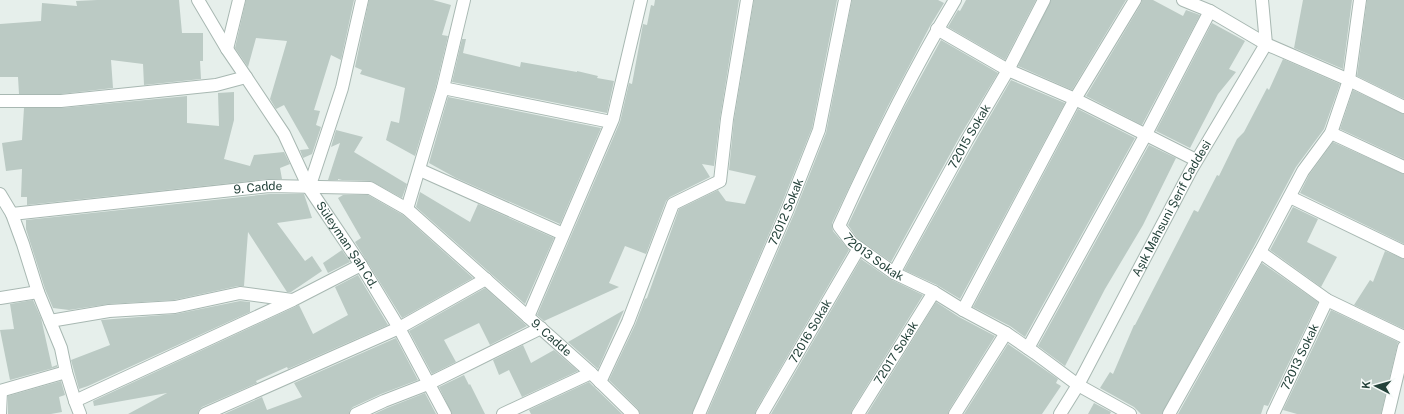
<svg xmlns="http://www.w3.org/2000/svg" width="1404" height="414" font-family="'Public Sans',sans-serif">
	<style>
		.building { fill: #bbcac4 }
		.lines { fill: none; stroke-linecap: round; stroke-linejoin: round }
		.minor-casing { stroke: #a8b8b2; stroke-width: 14 }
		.tertiary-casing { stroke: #a8b8b2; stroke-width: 14 }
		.minor { stroke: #fff; stroke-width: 12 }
		.tertiary { stroke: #fff; stroke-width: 12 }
		.labels { text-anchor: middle; stroke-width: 3; stroke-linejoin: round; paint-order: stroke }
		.street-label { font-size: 12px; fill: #24423a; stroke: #f7fbf9 }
	</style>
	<rect width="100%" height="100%" fill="#e6efeb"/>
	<g class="building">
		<polygon points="97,0 179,0 182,33 203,33 203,61 200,61 201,79 144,85 143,64 111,60 113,88 61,94 19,94 18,77 0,77 0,24 41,21 42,3 77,6 76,1"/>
		<polygon points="246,0 354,0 341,60 331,55 314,110 320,111 316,125 321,127 312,154 303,158 300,150 309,149 284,105 276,109 270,99 287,41 256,38 248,67 235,48"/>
		<polygon points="369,0 433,0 451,5 442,35 448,36 436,86 415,156 386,140 391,121 399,123 405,88 360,74 362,70 355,67"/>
		<polygon points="655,0 739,0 720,118 714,166 702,164 710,177 670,197 666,201 646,254 625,246 609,283 619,287 544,321 537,315 620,122 629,83 632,84 643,24 647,25 651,5 654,6"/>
		<polygon points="754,0 837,0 812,128 780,208 692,414 640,414 638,409 609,380 635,325 645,299 647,298 679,209 718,190 726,201 745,204 756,176 729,170 734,120"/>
		<polygon points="852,0 938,0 944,3 930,26 887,108 832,223 832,226 833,231 849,250 756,410 755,414 707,414 794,214 826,133"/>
		<polygon points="966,0 1036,0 1005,60 948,27 958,10 960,11"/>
		<polygon points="1051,0 1126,0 1072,90 1018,66"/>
		<polygon points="1142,0 1153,0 1183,16 1186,10 1200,15 1142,125 1086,96 1141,4"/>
		<polygon points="1303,0 1352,0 1343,69 1294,48"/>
		<polygon points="1367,0 1404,0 1404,99 1357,76"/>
		<polygon points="1212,23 1245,41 1229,69 1236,72 1218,94 1190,148 1156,131"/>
		<polygon points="462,39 466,39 463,53 520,67 521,62 577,72 577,71 598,76 597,78 614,81 607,113 452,82"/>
		<polygon points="941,40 998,73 960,136 891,262 857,238 848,225 900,115"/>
		<polygon points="1283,59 1340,84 1324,129 1296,167 1253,248 1162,414 1141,414 1134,407 1100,388 1110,372 1113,374 1134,325 1135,325 1194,210 1198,212 1217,175 1219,176 1237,139 1244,132 1267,88 1269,90"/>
		<polygon points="1011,80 1065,103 960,299 937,285 904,270 974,144"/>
		<polygon points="1353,90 1404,114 1404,159 1340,129"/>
		<polygon points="234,92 234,120 224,159 250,166 254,155 284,152 290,164 280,168 282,179 268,179 27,205 27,197 21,197 22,169 6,171 2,143 22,140 24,108 62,108 187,96 187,123 219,126 218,93"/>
		<polygon points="448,97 601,128 560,224 456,178 429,163"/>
		<polygon points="1078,109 1135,138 1025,337 1010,326 973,307"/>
		<polygon points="336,130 363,137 354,152 407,184 402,198 371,181 342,180 338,179 338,180 328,180 340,143 331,147"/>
		<polygon points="1333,142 1404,174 1404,244 1300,193 1309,175"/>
		<polygon points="1149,145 1176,158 1143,225 1105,289 1065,366 1038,346"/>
		<polygon points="420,192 470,222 478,204 554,238 525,304 416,207"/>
		<polygon points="269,194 304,194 312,218 277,223 305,261 312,256 322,271 291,292 287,292 248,232 244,286 238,286 174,300 109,304 69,310 53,308 45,289 26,229 26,220"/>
		<polygon points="343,195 368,195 403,215 473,278 402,318 355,242 361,238 338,198"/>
		<polygon points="1293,207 1318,219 1307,242 1337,257 1321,287 1270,250"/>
		<polygon points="342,250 350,262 328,273 323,263"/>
		<polygon points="1385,251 1404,259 1404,329 1354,305 1370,280 1373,282"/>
		<polygon points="861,259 890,279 923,295 852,410 851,414 771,414"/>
		<polygon points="1262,263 1318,302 1268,406 1264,405 1261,414 1178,414"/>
		<polygon points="358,275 388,325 288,369 287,367 256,381 257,383 202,407 199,410 198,414 128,414 167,393 94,406 93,401 299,305 313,334 348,315 335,287"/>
		<polygon points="485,288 527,326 490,345 479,323 444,340 456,362 432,374 409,331"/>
		<polygon points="33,300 41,318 52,367 57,365 57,367 10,380 0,330 14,329 10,304"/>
		<polygon points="240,301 250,302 250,312 88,386 79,389 71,360 110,345 101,320 176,314"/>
		<polygon points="936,302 959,317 995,336 949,410 948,414 867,414"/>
		<polygon points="624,310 598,369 568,342"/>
		<polygon points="1331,310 1398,342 1381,414 1297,414 1283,410"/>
		<polygon points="396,338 418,380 381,394 353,407 350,410 349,414 224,414 262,397 267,410 302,397 294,383"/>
		<polygon points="1008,344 1058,379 1056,383 1061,386 1042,414 964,414"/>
		<polygon points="523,345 531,363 554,350 578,371 522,397 509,370 499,375 493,360"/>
		<polygon points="464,375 469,385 470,384 485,414 452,414 439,387"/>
		<polygon points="61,381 65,395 59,397 62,412 51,414 8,414 8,396"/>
		<polygon points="589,382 622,414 531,414 529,410"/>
		<polygon points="425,393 436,414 374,414 387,408"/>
		<polygon points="1094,403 1111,412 1110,414 1088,414"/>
	</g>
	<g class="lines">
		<defs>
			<g id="minor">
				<path id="s1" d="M362,0l-20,88 -33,100 52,77 38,63 46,86"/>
				<path id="s2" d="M955,0c-44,73 -81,149 -116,226l13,17 42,30 40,19 29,18 43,23 29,20 43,32 52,29"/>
				<polyline points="1183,0 1210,11 1266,44 1349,80 1404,107"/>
				<polyline points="937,29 1008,70 1075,99 1196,160"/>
				<polyline points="227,49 239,0"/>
				<polyline points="443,88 464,0"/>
				<polyline points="0,101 61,101 216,85 246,77 227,49 198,0"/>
				<polyline points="1331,133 1404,167"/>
				<polyline points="420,170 563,234"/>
				<polyline points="0,194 12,214"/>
				<polyline points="1290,197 1404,252"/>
				<polyline points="407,209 443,88 611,122"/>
				<polyline points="1260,252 1327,300 1404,337"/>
				<path id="s3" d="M894,273l73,-133 41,-70 36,-70"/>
				<polyline points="0,298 38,292"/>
				<polyline points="963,310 1075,99 1135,0"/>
				<polyline points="528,317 613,119 641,0"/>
				<polyline points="50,321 109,311 175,307 240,293 292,300"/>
				<polyline points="1028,348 1145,136 1210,11"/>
				<polyline points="600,382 628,322 673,204 720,181 727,119 747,0"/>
				<polyline points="0,391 66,372"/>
				<polyline points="75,401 293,300 361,265"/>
				<polyline points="0,414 1,391"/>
				<polyline points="205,414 399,328 486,279"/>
				<polyline points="356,414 384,401 428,384 541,328"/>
				<polyline points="503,414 591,373"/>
				<path id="s4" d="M699,414l88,-203 32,-81 26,-130"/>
				<path id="s5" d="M762,414l97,-166"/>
				<path id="s6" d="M858,414l76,-122"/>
				<polyline points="955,414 1006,333"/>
				<polyline points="1169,414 1260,252 1303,171 1331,133 1349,80 1360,0"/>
				<path id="s7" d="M1273,414l54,-114"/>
				<polyline points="1388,414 1404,347"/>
			</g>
			<g id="tertiary">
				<polyline points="246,77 284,134 309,188"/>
				<path id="s8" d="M80,414l-5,-13 -9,-29 -5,-24 -23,-56 -15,-48 -11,-30 257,-28 101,2 37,21 184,164 42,41"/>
				<path id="s9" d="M1060,414l18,-29 113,-215 75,-126 -4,-44"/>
			</g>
		</defs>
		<use href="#minor" class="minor-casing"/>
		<use href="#tertiary" class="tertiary-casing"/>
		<use href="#minor" class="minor"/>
		<use href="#tertiary" class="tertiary"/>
	</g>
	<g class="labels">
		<g class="street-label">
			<text dy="4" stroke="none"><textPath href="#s3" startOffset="156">72015 Sokak</textPath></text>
			<text dy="4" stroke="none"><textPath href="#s8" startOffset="459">9. Cadde</textPath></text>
			<text dy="4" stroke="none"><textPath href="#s9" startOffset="234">Aşık Mahsuni Şerif Caddesi</textPath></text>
			<text dy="4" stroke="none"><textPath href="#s4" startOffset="220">72012 Sokak</textPath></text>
			<text dy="4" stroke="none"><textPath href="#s1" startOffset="264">Süleyman Şah Cd.</textPath></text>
			<text dy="4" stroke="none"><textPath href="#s2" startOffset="301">72013 Sokak</textPath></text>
			<text dy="4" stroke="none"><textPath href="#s5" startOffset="96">72016 Sokak</textPath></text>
			<text dy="4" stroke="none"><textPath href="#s8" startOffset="807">9. Cadde</textPath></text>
			<text dy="4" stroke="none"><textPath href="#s6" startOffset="72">72017 Sokak</textPath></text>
			<text dy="4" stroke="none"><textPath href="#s7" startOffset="63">72013 Sokak</textPath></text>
		</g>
	</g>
	<g transform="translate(1376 386) rotate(276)" stroke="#f7fbf9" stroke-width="3" paint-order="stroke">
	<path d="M0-3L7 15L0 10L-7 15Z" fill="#24423a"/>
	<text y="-6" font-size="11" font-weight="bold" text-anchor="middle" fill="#24423a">K</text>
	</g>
</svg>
